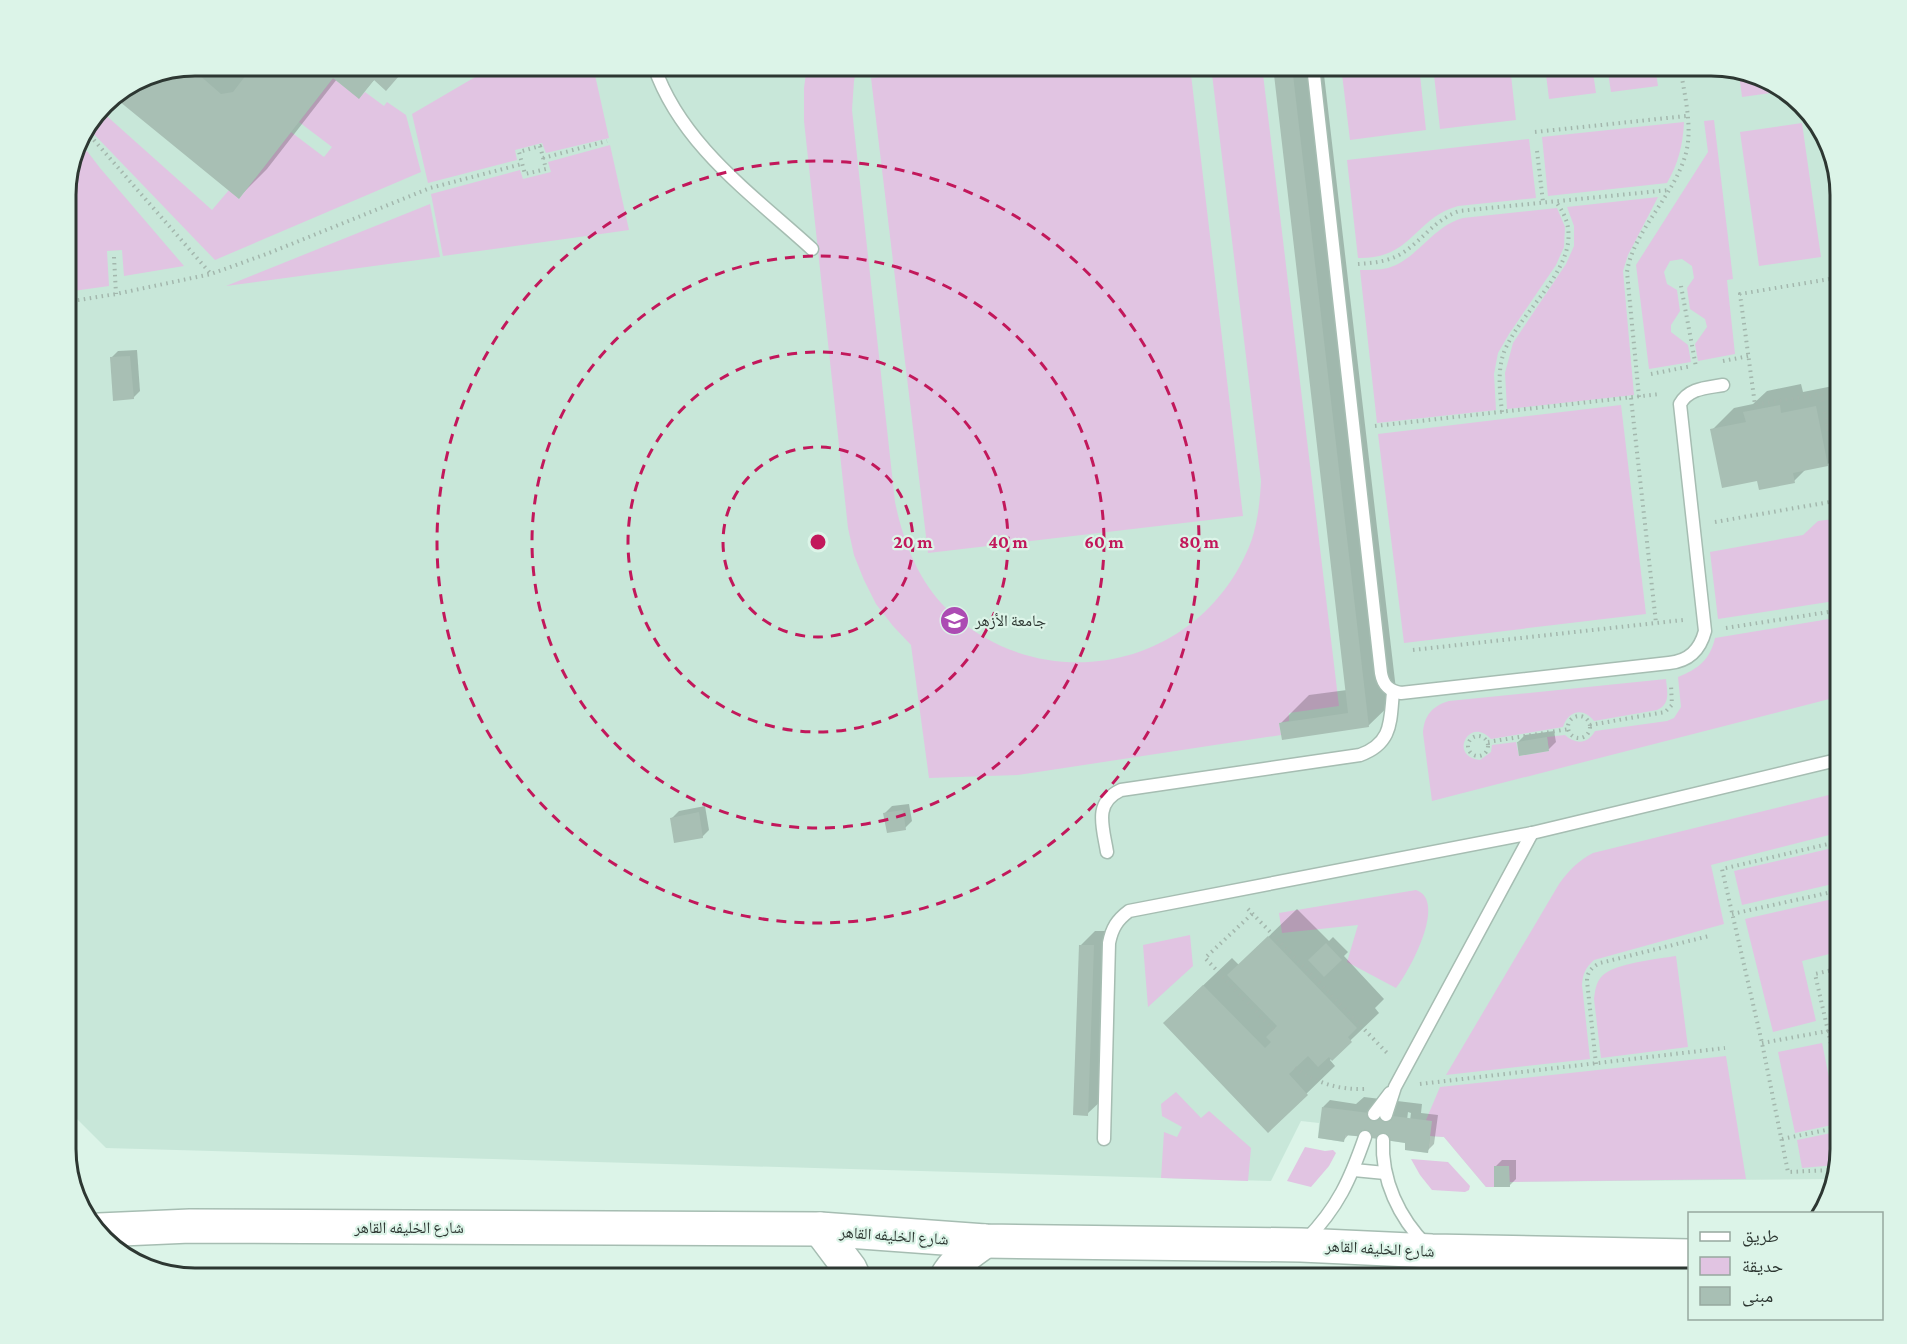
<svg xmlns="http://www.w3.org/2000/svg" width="1907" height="1344" font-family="'Crimson Pro','Noto Naskh Arabic',serif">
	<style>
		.built { fill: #c8e7d9 }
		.green { fill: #e1c4e2 }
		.shadow { fill: #0003; fill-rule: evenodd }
		.building { fill: #a8bfb4 }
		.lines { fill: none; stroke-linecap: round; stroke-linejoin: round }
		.service-casing { stroke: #a6bdb2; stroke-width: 15 }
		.primary-casing { stroke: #a6bdb2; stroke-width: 36 }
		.path { stroke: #a3b7ad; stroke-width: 4; stroke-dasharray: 1.5 4.5; stroke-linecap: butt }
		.service { stroke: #fff; stroke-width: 12 }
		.primary { stroke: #fff; stroke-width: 33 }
		.ring { fill: none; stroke: #c2185b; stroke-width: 3; stroke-dasharray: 10 8 }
		.labels { text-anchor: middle; stroke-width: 4.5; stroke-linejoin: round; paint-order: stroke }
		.poi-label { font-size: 16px; fill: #2d3732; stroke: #dcf4e8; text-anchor: start }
		.street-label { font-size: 16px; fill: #2d3732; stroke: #dcf4e8 }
		.rim { fill: none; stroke: #2d3732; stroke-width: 3 }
		.centre { fill: #c2185b; stroke: #dcf4e8; stroke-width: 3 }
		.ring-label { font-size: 18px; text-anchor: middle; font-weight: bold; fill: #c2185b; stroke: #dcf4e8; stroke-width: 4.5; stroke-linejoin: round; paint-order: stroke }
	</style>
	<rect width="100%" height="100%" fill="#dcf4e8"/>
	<polygon class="built" points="196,66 1711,66 1784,88 1824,131 1841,195 1841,1149 1832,1179 1510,1182 1510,1187 1486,1187 1444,1137 1430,1136 1428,1153 1405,1150 1405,1143 1365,1137 1345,1135 1344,1142 1318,1138 1319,1123 1301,1121 1271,1181 106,1148 74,1116 66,1045 66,187 76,146 104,104 146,76"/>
	<g class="green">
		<polygon points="494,66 593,66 609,138 546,153 542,143 515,150 517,160 428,183 412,114"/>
		<path d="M807,66h50l-3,15 -2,29 43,392c8,38 21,73 47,102 16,18 38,32 59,42 100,44 214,-4 251,-107 6,-19 8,-39 9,-58l-50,-415h51l77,640 -50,7v8l-10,2 2,12 -263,40 -89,3 -18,-133 -18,-19 -17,-22 -12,-24 -10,-25 -6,-27 -44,-407v-33z"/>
		<polygon points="969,66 1190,66 1243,516 928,553 871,78"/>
		<polygon points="1341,66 1419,66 1426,130 1350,140"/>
		<polygon points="1433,66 1510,66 1516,120 1440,129"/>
		<polygon points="1545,66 1592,66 1596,93 1549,99"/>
		<polygon points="1607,66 1655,66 1658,86 1611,92"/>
		<polygon points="1739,74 1784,88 1786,91 1742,97"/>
		<polygon points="333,78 359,98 365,92 384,106 387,102 406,115 421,172 215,260 88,128 100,110 212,210 229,190 239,199 291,132 324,157 332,147 299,122"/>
		<polygon points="1714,120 1733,279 1727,280 1735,354 1698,361 1695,344 1707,327 1705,319 1690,309 1687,288 1694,278 1692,266 1682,259 1670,261 1664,272 1667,284 1677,290 1680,311 1671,325 1671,332 1688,345 1691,362 1649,369 1636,265 1708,152 1704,121"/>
		<path d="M1684,122c-1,23 -6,42 -17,61l-119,13 -6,-59z"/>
		<polygon points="1802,123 1821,257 1759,266 1740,132"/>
		<polygon points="1825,135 1841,195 1841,250"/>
		<path d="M1529,139l7,59 -78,8c-44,12 -45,53 -100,52l-11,-98z"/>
		<polygon points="610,145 629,230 443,256 431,194 520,170 523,179 551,172 548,162"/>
		<polygon points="87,151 100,168 184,266 124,276 122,250 107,251 109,286 66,292 66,275 69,274 66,250 66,187 73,159"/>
		<polygon points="1658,197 1628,255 1623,271 1634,395 1507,409 1505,373 1513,343 1566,264 1574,246 1574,226 1567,207"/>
		<polygon points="430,204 440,257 226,286"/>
		<path d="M1557,208l8,19 -1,20 -8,18 -47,69 -11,19 -4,21 2,36 -119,13 -17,-153c9,0 19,0 28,-2 30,-9 43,-41 75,-50z"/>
		<polygon points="1621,405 1646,614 1404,643 1378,434"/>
		<polygon points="1841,518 1841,600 1718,619 1710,552 1803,535 1818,521"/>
		<path d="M1841,617v79l-409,105 -9,-68c1,-17 9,-27 26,-32l217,-22c1,12 5,25 -9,31l-63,11c-10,-14 -26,-11 -31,6l-72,12c-22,-24 -43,18 -11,21l11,-8 1,-7 24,-3 3,14 30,-5 -2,-14 18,-2c11,10 23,9 30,-4l72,-10 7,-3 7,-11 -3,-30c20,-8 32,-17 37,-39z"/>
		<path d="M1841,792v40l-130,33 13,59 -130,36c-9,8 -11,14 -12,25l8,74 -144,16 113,-191c10,-14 19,-23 34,-31z"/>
		<polygon points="1841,846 1841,882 1742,905 1734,871"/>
		<path d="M1416,890c32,11 -7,82 -20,98l-49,-26 11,-37 -76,8 -3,-20z"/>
		<polygon points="1841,897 1841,951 1802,961 1816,1021 1773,1032 1745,919"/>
		<polygon points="1190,935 1193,966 1148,1007 1143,945"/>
		<path d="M1676,956l12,91 -87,11 -7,-59c1,-8 2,-17 8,-23 13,-13 56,-17 74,-20z"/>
		<polygon points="1822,1043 1832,1092 1841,1090 1841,1123 1795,1133 1778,1052"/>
		<polygon points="1726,1056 1746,1179 1509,1182 1509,1167 1494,1166 1494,1187 1486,1187 1444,1137 1430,1136 1426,1120 1440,1087"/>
		<polygon points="1176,1092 1201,1118 1209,1111 1251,1148 1248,1181 1161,1178 1164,1132 1177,1137 1182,1127 1162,1116 1161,1104"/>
		<polygon points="1841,1131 1841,1149 1836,1165 1802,1168 1797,1140"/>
		<polygon points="1305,1147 1325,1151 1333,1150 1336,1153 1329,1166 1311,1187 1287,1181"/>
		<polygon points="1411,1159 1448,1162 1470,1186 1469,1190 1465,1192 1432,1190 1420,1175"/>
	</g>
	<g class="shadow">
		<polygon points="196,66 408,66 386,89 375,79 359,97 337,79 267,169 239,197 116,96 146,76"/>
		<polygon points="1274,66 1323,66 1397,698 1368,726 1281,723 1309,695 1347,690"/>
		<polygon points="137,350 140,391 133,398 111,358 118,351"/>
		<polygon points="1801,384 1803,392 1838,385 1841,403 1841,451 1827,465 1807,468 1794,481 1759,480 1712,430 1734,408 1753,404 1767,391"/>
		<polygon points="66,594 70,594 72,611 66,617"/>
		<polygon points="1554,731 1556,742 1549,749 1520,754 1518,742 1525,735"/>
		<polygon points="909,804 912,821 905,828 885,813 892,806"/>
		<polygon points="705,806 709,830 702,837 672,818 679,811"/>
		<polygon points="1297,909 1329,941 1333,937 1348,952 1344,956 1384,999 1375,1008 1379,1013 1330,1060 1335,1066 1268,1131 1193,995 1232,958 1239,965"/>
		<polygon points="1095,931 1107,931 1102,1100 1087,1114 1080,946"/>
		<polygon points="1841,969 1841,1027 1832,1016 1840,1008 1833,977"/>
		<path d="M1364,1097l58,7 -1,9 17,2 -4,29 -7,7 -19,-12 -59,-5 -6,7 -20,-34 7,-7 26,4zM1408,1112l3,1 -2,15h-3z"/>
		<polygon points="1502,1160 1516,1160 1516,1179 1509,1186 1495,1167"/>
	</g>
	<g class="building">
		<polygon points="253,66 405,66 405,69 386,91 374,80 359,99 333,78 239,199 114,97 146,76 190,67 221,94 233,92"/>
		<polygon points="1273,66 1292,66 1369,727 1282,740 1279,723 1348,713"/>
		<polygon points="130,356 134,399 113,401 110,357"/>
		<polygon points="1780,405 1781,413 1816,406 1828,466 1793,473 1795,483 1759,490 1757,481 1722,488 1710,429 1746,422 1743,412"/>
		<polygon points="1547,737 1549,751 1519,756 1517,742"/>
		<polygon points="903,810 906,830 887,833 883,813"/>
		<polygon points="699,812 703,838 674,843 670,818"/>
		<polygon points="1268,936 1357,1028 1348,1037 1352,1042 1332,1061 1329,1057 1318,1067 1308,1056 1289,1074 1308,1095 1268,1133 1163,1023 1203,985 1265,1048 1271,1042 1266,1037 1277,1026 1227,975"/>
		<polygon points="1326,943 1342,960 1324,977 1308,960"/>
		<polygon points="1079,945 1094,945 1088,1116 1073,1115"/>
		<polygon points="1841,975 1841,1028 1834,1030 1830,1016 1840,1014 1831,977"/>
		<polygon points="1322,1107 1432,1121 1428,1153 1405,1150 1405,1143 1365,1137 1345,1135 1344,1142 1318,1138"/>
		<polygon points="1494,1166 1509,1166 1510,1187 1494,1187"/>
	</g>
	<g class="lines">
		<defs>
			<g id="service">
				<path d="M654,66c27,79 99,129 158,183"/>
				<path d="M1313,66l68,607c2,12 8,18 20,20l268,-30c20,-2 31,-13 36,-32l-25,-227c9,-16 26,-16 43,-19"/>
				<path d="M1107,852c-4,-25 -14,-49 14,-62l239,-35c33,-12 30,-34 33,-63"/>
				<polyline points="1374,1114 1390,1093"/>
				<polyline points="1386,1115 1395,1087 1532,833"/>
				<path d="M1104,1139l5,-196c3,-15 8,-23 20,-32l403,-78 309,-74"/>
				<path d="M1383,1140c-2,40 16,78 44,106"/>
				<polyline points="1354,1170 1385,1173"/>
				<path d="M1306,1240c32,-33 44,-60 59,-103"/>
			</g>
			<g id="primary">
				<polyline points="820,1229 850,1269 854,1278"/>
				<polyline points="99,1230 190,1226 820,1229 985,1241 1301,1245 1432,1251 1690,1256"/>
				<path d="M946,1278c9,-17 24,-26 39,-37"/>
			</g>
		</defs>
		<use href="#service" class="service-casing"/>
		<use href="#primary" class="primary-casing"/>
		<g class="path">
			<polyline points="86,131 211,274"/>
			<polyline points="1535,132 1686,116"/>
			<polygon points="540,146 546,169 525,174 519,152"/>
			<polyline points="75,149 91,137"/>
			<polyline points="1537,151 1543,202"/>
			<polyline points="543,158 607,141"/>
			<polyline points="114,257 116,294"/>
			<path d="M1358,264c14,-1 28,-2 41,-9 23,-13 33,-34 60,-44l210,-21"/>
			<polyline points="1681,286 1696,367"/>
			<polyline points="66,302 116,294 211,274 269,253 430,188 522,164"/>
			<polyline points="1723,361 1749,356"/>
			<polyline points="1651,374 1692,366"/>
			<path d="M1639,397l-12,-125c6,-41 48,-77 59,-119 7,-27 -2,-60 -6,-87"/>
			<polyline points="1631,398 1656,623"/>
			<path d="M1502,412c-2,-20 -5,-40 2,-60 19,-48 94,-97 52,-150"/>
			<polyline points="1375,426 1660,394"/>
			<polyline points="1715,522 1841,500 1821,394 1755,405 1740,294 1841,277"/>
			<polyline points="1726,628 1841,610"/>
			<polyline points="1413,650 1683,620"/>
			<circle cx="1579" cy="727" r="11"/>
			<polyline points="1590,725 1665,712 1672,705 1671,685"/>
			<circle cx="1478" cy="746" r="10"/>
			<polyline points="1488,742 1569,729"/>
			<polyline points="1248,909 1389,1055"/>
			<polyline points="1252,914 1205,958 1274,1030"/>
			<polyline points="1732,914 1841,890"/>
			<polyline points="1841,968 1815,974 1839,1079 1841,1078"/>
			<polyline points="1762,1043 1828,1031"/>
			<path d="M1596,1064l-9,-83c0,-9 5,-14 13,-18l109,-27"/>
			<path d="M1295,1068c22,15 43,22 70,21"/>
			<polyline points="1420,1084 1725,1048"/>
			<polyline points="1782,1139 1841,1127"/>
			<polyline points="1834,1170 1788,1172 1762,1043 1722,869 1841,841"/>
		</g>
		<use href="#service" class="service"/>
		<use href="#primary" class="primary"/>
	</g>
	<g class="ring">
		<circle cx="818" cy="542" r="95"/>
		<circle cx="818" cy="542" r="190"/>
		<circle cx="818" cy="542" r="286"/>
		<circle cx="818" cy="542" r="381"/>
	</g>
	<defs>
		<symbol id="university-disc" viewBox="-11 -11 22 22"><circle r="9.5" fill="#ac4cb3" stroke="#dcf4e8"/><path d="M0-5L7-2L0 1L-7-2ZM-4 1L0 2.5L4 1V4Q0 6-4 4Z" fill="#fff"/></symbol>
	</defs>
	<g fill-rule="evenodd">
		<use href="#university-disc" x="938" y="604" width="33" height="33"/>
	</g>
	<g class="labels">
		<g class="poi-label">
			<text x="975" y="626">جامعة الأزهر</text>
		</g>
		<g class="street-label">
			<text x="409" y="1233">شارع الخليفه القاهر</text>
			<text transform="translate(894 1235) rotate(4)" y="6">شارع الخليفه القاهر</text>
			<text transform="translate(1380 1248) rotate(3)" y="6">شارع الخليفه القاهر</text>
		</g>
	</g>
	<path d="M0 0H1907V1344H0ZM195 76H1711A119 119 0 0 1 1830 195V1149A119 119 0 0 1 1711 1268H195A119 119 0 0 1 76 1149V195A119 119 0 0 1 195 76Z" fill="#dcf4e8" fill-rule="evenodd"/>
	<path class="rim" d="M195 76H1711A119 119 0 0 1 1830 195V1149A119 119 0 0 1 1711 1268H195A119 119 0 0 1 76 1149V195A119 119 0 0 1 195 76Z"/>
	<circle cx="818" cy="542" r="9" class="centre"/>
	<g class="ring-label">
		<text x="913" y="548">20 m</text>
		<text x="1008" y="548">40 m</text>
		<text x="1104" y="548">60 m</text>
		<text x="1199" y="548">80 m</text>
	</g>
	<rect x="1688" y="1212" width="195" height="108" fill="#dcf4e8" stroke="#96a89f" stroke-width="1.5"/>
	<rect x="1700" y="1232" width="30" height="9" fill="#ffffff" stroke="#96a89f" stroke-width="1.5"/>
	<text x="1742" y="1242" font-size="18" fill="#2d3732">طريق</text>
	<rect x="1700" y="1257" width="30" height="18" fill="#e1c4e2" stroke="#96a89f" stroke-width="1.5"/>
	<text x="1742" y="1272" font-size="18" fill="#2d3732">حديقة</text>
	<rect x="1700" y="1287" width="30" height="18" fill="#a8bfb4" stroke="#96a89f" stroke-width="1.5"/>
	<text x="1742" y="1302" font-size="18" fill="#2d3732">مبنى</text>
</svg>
